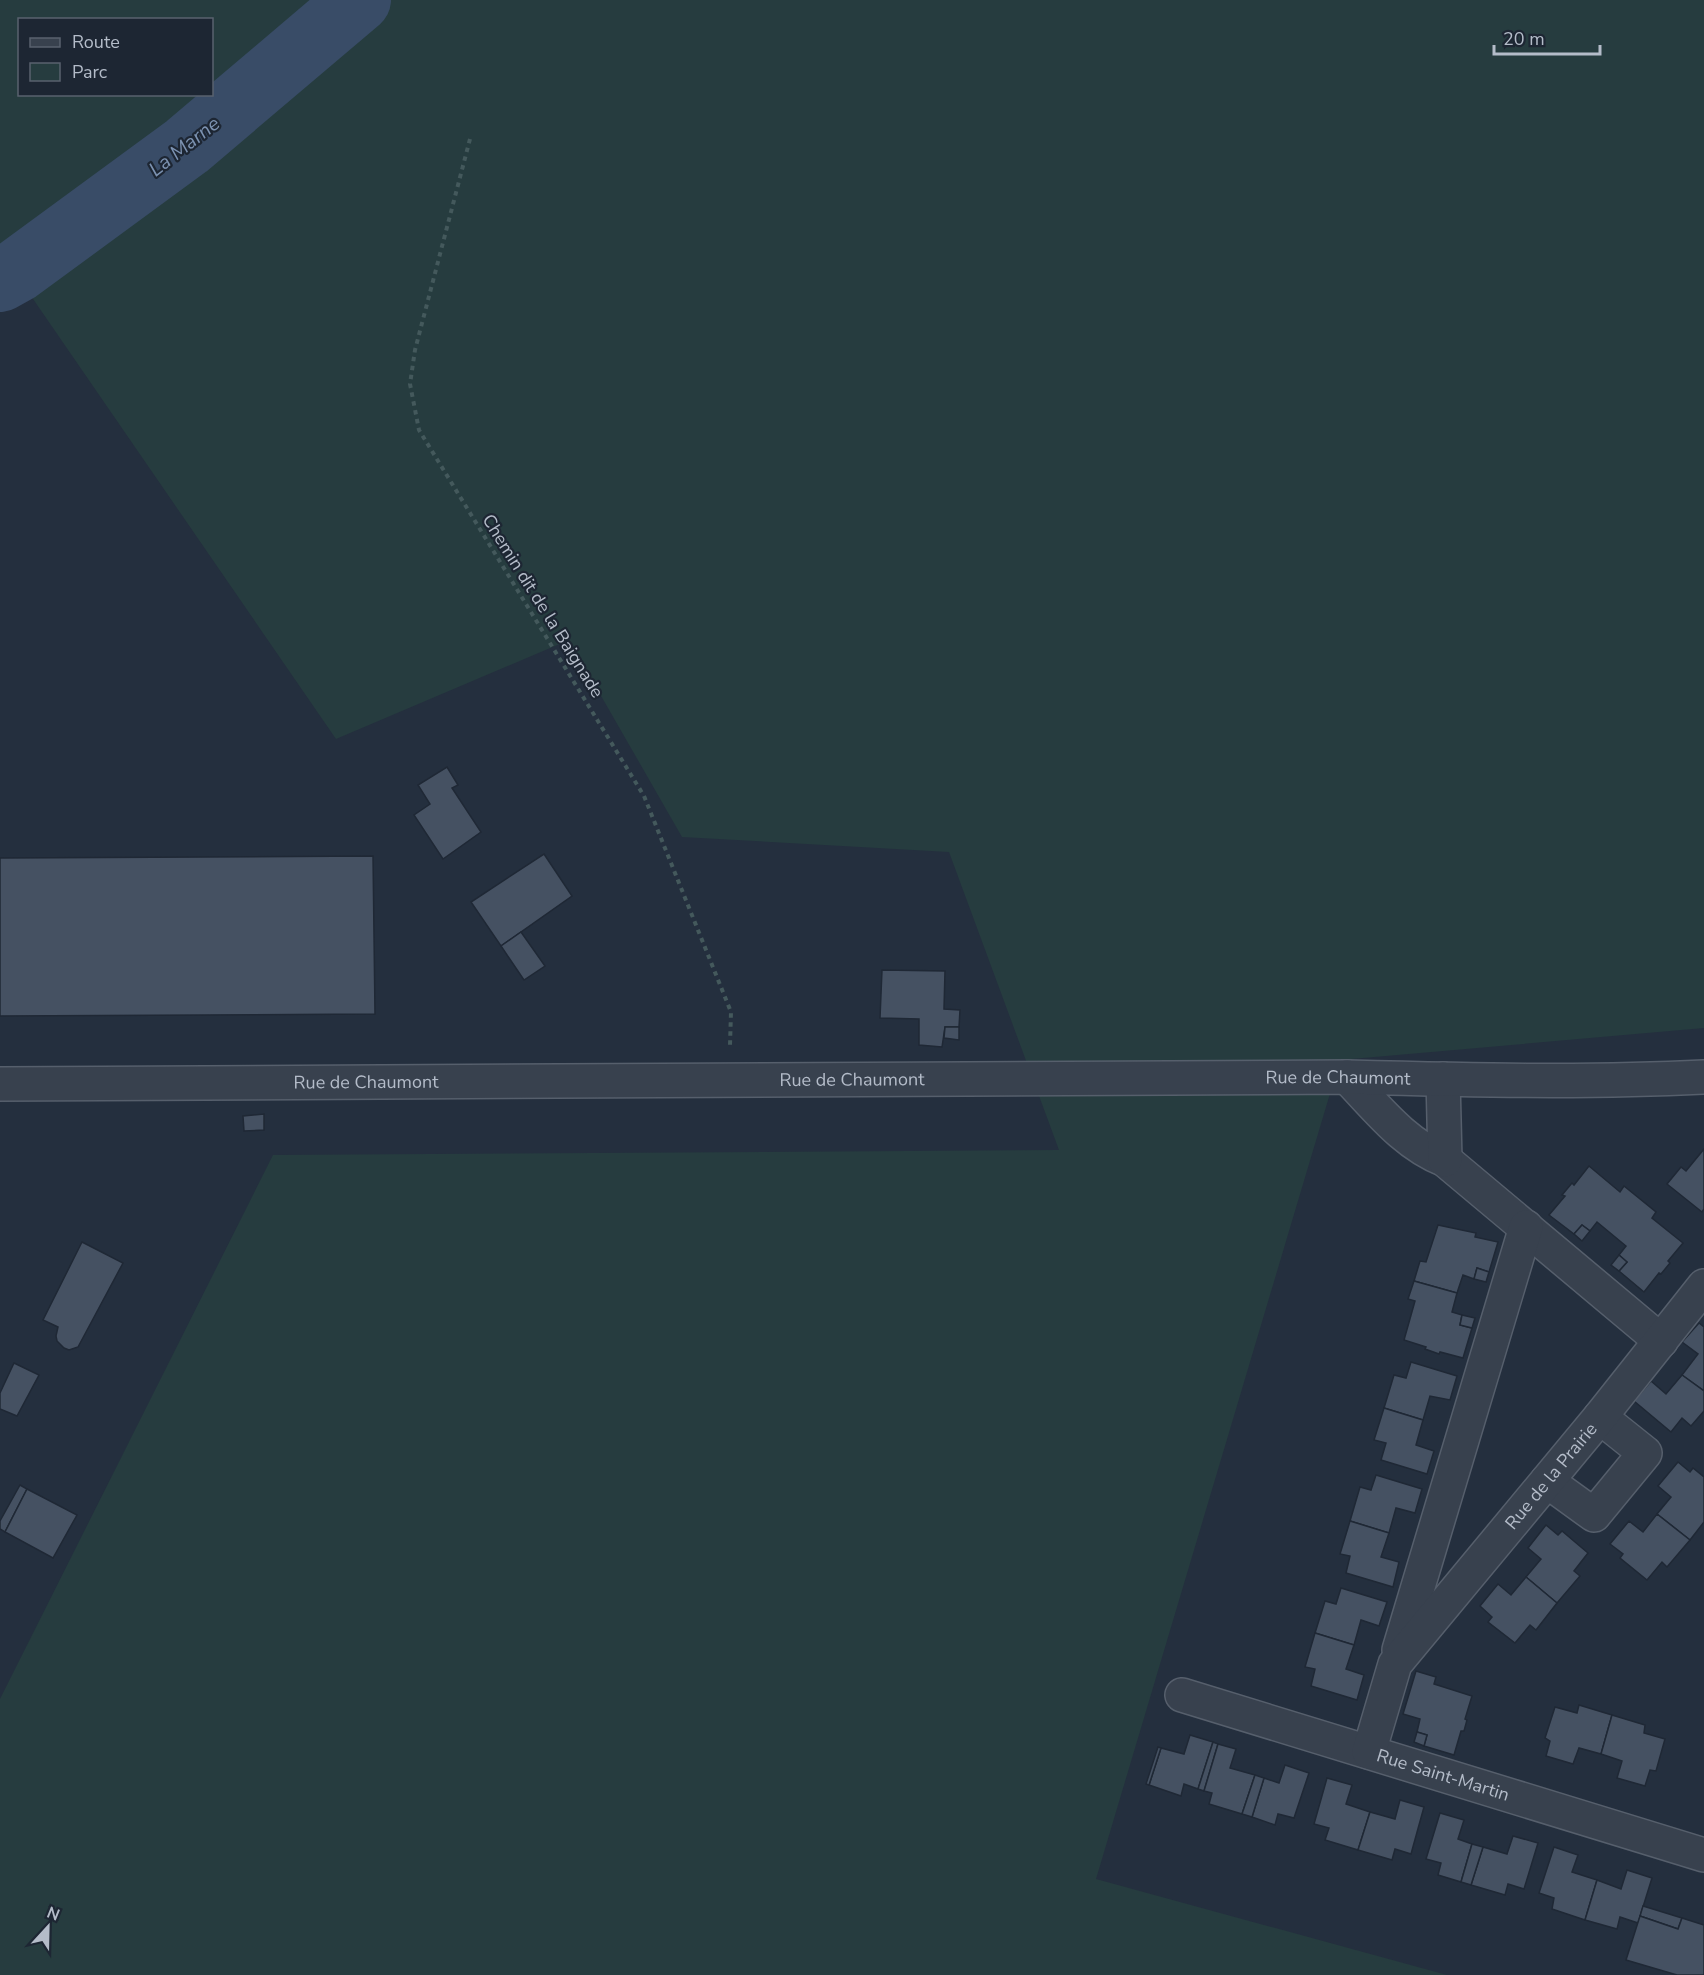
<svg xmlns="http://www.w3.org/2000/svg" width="1704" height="1975" font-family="'Nunito Sans',sans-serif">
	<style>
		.green { fill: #263c3f; fill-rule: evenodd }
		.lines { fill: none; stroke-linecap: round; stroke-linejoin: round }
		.river { stroke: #394c67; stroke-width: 64 }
		.building { fill: #455162; stroke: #1f2835; stroke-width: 1.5 }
		.minor-casing { stroke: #565f6c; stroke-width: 36 }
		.path { stroke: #44595c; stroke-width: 4; stroke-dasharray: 4.5 4.5; stroke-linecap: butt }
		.minor { stroke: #38414e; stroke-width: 33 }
		.labels { text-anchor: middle; stroke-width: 4.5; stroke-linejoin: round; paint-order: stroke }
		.street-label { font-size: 18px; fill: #b4bcc9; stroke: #1d2633 }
		.water-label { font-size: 20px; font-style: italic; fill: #7c92b1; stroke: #1d2633 }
	</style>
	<rect width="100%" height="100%" fill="#242f3e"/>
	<path class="green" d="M0,0h1704v1028l-364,32 -244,819 351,96h-1447v-276l273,-544 786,-5 -110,-298 -267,-15 -113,-197 -233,99 -336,-488zM20,20h192v74h-192z"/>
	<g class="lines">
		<polyline class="river" points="0,280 18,270 187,146 359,0"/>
	</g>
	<g class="building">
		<polygon points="447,767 458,785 452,788 481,832 443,859 414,815 430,804 418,785"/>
		<polygon points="544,854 572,896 501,946 471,902"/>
		<polygon points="373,856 375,1014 0,1016 0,858"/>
		<polygon points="521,932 545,966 524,980 501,946"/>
		<polygon points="882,970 945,971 944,1009 960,1010 959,1027 945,1027 942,1047 919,1045 919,1019 880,1018"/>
		<polygon points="945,1027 959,1027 959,1040 944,1038"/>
		<polygon points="264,1114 264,1130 244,1131 243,1116"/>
		<polygon points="1704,1149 1704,1209 1702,1212 1667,1184 1681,1167 1686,1171"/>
		<polygon points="1589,1166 1620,1192 1624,1186 1656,1212 1652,1218 1683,1243 1668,1261 1670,1263 1661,1274 1659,1273 1644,1292 1619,1271 1627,1262 1619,1255 1626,1246 1597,1222 1590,1231 1582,1225 1574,1234 1549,1215 1565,1196 1562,1195 1572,1183 1574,1185"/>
		<polygon points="1438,1225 1476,1233 1475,1237 1498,1242 1489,1272 1477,1268 1474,1279 1463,1275 1457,1293 1414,1281 1420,1261 1426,1262"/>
		<polygon points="1582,1225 1590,1231 1582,1241 1574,1234"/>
		<polygon points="82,1242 123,1263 78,1347 69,1350 64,1348 57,1341 56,1336 58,1327 43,1320"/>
		<polygon points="1619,1255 1627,1262 1619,1271 1611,1265"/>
		<polygon points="1477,1268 1489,1272 1486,1282 1474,1279"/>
		<polygon points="1414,1281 1457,1293 1452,1312 1462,1315 1460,1325 1472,1328 1463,1358 1440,1352 1439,1354 1425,1349 1426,1347 1404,1340 1415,1301 1408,1299"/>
		<polygon points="1462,1315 1475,1318 1472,1328 1460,1325"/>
		<polygon points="1699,1323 1704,1327 1704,1391 1682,1375 1698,1354 1682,1342"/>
		<polygon points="1411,1362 1457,1376 1450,1400 1430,1396 1423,1420 1384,1408 1394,1375 1406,1378"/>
		<polygon points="14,1363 39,1375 17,1416 0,1409 0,1393"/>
		<polygon points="1682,1375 1704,1391 1704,1411 1691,1426 1682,1418 1671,1432 1634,1401 1651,1381 1666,1394"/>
		<polygon points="1384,1408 1423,1420 1416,1445 1434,1451 1427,1474 1381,1460 1386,1443 1374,1440"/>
		<polygon points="1678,1462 1690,1472 1693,1468 1704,1477 1704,1522 1690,1540 1657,1514 1671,1497 1658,1486"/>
		<polygon points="1376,1475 1422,1489 1415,1513 1396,1508 1389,1533 1350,1521 1360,1487 1371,1490"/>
		<polygon points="20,1485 27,1489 5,1532 0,1529 0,1521"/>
		<polygon points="27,1489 77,1515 53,1558 5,1532"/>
		<polygon points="1657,1514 1690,1540 1667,1567 1662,1562 1647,1580 1620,1558 1623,1554 1610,1544 1629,1521 1643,1532"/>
		<polygon points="1350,1521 1389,1533 1381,1557 1399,1562 1393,1587 1346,1573 1350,1556 1340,1554"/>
		<polygon points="1546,1525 1558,1535 1562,1531 1588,1553 1574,1571 1580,1576 1557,1603 1526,1577 1541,1559 1528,1548"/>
		<polygon points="1526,1577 1557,1603 1536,1630 1530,1625 1515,1643 1488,1622 1492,1617 1480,1606 1498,1584 1511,1595"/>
		<polygon points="1341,1588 1387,1602 1379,1626 1361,1620 1354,1645 1315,1633 1325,1601 1336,1604"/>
		<polygon points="1315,1633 1354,1645 1346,1669 1364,1675 1357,1700 1311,1686 1315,1669 1305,1667"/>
		<polygon points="1416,1671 1436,1677 1434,1684 1472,1696 1465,1719 1467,1720 1464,1731 1461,1731 1454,1755 1424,1746 1427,1735 1417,1732 1420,1719 1403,1714"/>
		<polygon points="1579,1705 1612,1715 1601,1754 1579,1748 1573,1764 1546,1756 1550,1741 1545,1738 1555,1707 1577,1713"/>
		<polygon points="1612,1715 1645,1725 1644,1733 1665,1739 1656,1771 1650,1770 1645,1786 1617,1778 1622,1761 1601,1754"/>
		<polygon points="1417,1732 1427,1735 1424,1746 1414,1742"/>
		<polygon points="1190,1735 1213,1742 1198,1789 1184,1784 1181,1796 1149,1785 1161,1748 1184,1754"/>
		<polygon points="1213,1742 1218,1744 1204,1791 1198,1789"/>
		<polygon points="1218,1744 1236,1749 1230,1768 1255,1775 1242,1814 1209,1804 1212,1793 1204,1791"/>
		<polygon points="1158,1747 1161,1748 1149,1785 1146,1784"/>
		<polygon points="1285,1765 1309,1773 1294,1818 1278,1814 1275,1825 1252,1817 1264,1778 1279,1783"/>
		<polygon points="1255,1775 1264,1778 1252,1817 1242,1814"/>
		<polygon points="1327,1778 1352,1785 1346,1804 1370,1812 1358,1850 1325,1840 1329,1828 1314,1824"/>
		<polygon points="1400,1800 1424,1807 1411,1854 1395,1849 1392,1860 1358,1850 1370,1812 1395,1819"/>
		<polygon points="1440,1813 1464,1820 1458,1839 1472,1844 1461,1882 1438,1875 1441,1863 1426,1859"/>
		<polygon points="1513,1836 1538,1843 1524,1889 1508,1884 1505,1895 1471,1885 1483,1847 1507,1854"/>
		<polygon points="1472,1844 1483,1847 1471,1885 1461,1882"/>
		<polygon points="1554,1847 1578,1855 1572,1872 1597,1880 1585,1920 1552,1909 1554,1898 1539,1893"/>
		<polygon points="1627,1870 1652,1878 1638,1923 1620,1917 1617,1929 1585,1920 1597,1880 1621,1889"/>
		<polygon points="1643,1906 1682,1918 1678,1929 1640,1916"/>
		<polygon points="1640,1916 1678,1929 1682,1918 1704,1925 1704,1975 1677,1975 1626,1960"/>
	</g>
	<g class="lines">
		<defs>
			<g id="minor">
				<path d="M1347,1077c30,31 57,67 98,83l216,181"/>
				<polyline points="1443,1079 1445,1160"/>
				<path id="s1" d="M0,1084l1347,-7c119,3 239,6 357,0"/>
				<polyline points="1547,1481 1594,1515 1645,1453 1600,1417"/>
				<polyline points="1399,1650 1526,1227"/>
				<path id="s2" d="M1182,1695l522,160"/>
				<path id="s3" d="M1369,1752l26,-88 205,-247 104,-131"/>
			</g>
		</defs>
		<use href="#minor" class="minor-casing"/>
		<polyline class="path" points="470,139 415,350 410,384 419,430 644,796 731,1012 730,1045"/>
		<use href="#minor" class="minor"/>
	</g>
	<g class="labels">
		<g class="street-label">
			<text transform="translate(543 606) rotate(58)" y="6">Chemin dit de la Baignade</text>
			<text dy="6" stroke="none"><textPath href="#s1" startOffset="1338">Rue de Chaumont</textPath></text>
			<text dy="6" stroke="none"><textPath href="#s1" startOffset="852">Rue de Chaumont</textPath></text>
			<text dy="6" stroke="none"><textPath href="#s1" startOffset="366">Rue de Chaumont</textPath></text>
			<text dy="6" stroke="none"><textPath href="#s3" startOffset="336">Rue de la Prairie</textPath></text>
			<text dy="6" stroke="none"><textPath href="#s2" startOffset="273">Rue Saint-Martin</textPath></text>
		</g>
		<g class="water-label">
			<text transform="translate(184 146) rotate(-38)" y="7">La Marne</text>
		</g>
	</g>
	<rect x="18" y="18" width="195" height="78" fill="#1d2633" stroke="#59626f" stroke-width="1.5"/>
	<rect x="30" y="38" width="30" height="9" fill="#38414e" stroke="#59626f" stroke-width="1.5"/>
	<text x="72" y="48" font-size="18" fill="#b4bcc9">Route</text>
	<rect x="30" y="63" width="30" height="18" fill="#263c3f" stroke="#59626f" stroke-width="1.5"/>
	<text x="72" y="78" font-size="18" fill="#b4bcc9">Parc</text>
	<g transform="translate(48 1927) rotate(22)" stroke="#1d2633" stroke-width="4.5" paint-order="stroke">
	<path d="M0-4.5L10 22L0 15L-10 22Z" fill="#b4bcc9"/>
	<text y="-9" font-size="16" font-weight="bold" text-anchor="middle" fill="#b4bcc9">N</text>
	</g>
	<path d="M1494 45v9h106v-9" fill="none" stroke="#b4bcc9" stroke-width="3"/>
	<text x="1503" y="45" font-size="18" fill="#b4bcc9" stroke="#1d2633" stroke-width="4.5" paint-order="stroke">20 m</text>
</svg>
